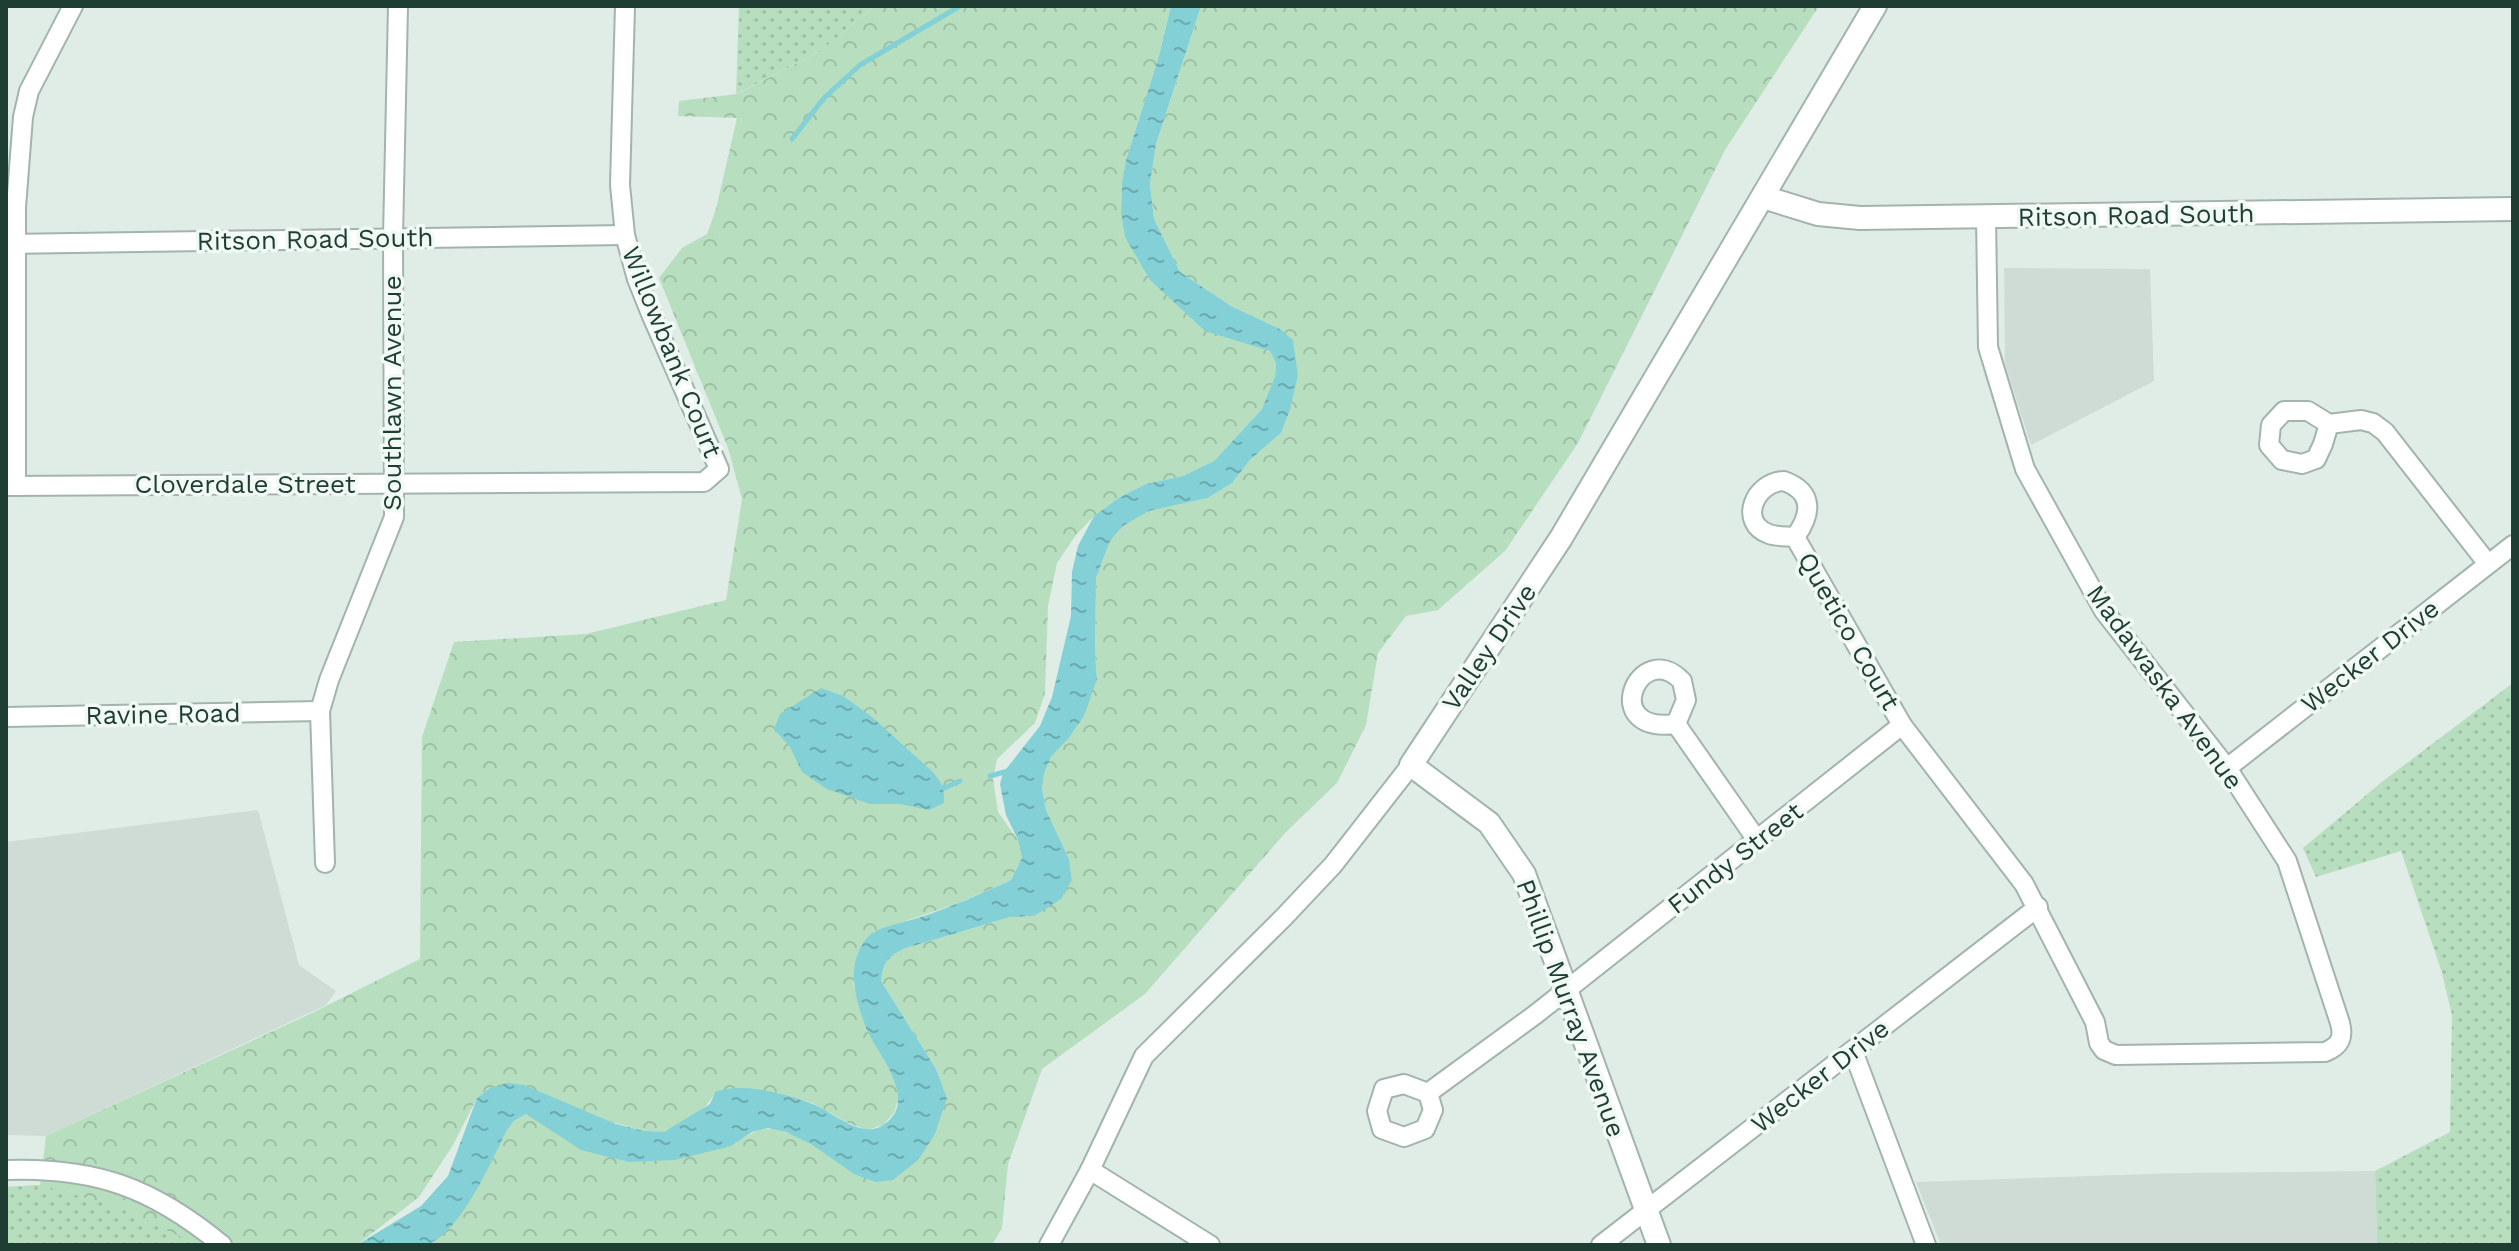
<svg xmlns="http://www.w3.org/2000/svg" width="2519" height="1251" font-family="'Work Sans',sans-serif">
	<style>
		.built { fill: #cedcd5 }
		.forest { fill: url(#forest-crowns) }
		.park { fill: url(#park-dots) }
		.water { fill: url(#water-ripples) }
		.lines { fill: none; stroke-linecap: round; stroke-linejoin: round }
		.stream { stroke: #83d0d6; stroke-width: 5 }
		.minor-casing { stroke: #a2b4ad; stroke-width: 22 }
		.tertiary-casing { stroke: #a2b4ad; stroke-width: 26 }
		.minor { stroke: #fff; stroke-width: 18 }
		.tertiary { stroke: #fff; stroke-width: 22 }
		.labels { text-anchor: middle; stroke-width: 7; stroke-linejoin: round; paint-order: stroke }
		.street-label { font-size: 26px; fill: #1f3e33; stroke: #f1f9f4 }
	</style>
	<defs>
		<pattern id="forest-crowns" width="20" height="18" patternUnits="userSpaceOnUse" patternTransform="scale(2)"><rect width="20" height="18" fill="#b7dfbf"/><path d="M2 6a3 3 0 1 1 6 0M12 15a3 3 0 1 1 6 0" fill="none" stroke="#9dc0a5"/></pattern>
		<pattern id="park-dots" width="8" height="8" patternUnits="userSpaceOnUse" patternTransform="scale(2)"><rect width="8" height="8" fill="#b7dfbf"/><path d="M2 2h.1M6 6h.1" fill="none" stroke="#9dc0a5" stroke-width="1.8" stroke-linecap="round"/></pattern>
		<pattern id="water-ripples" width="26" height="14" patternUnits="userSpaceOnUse" patternTransform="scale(2)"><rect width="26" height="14" fill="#83d0d6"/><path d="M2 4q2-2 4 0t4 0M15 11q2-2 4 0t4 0" fill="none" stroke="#6baaae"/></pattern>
	</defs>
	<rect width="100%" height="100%" fill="#e0ece6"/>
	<g class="built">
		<polygon points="2004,268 2150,269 2154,381 2031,445 2005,364"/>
		<polygon points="258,810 299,965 336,991 326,1005 46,1136 6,1135 6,842"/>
		<polygon points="2375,1171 2377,1245 1941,1245 1916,1182 2179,1173"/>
	</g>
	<g class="forest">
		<path d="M875,6h296l-12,50 -33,104 -4,24 -1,29 4,23 132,110 13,5 6,11 -1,14 -13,33 -48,52 -31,15 -37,8 -26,13 -26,19 -18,19 -19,28 -9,43 -3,87 -10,30 -38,36 -4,20 5,33 20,28 4,18 -11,22 -55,24 -83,28 -20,52 14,44 30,56 2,13 -5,16 -11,12 -16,5 -21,-8 -34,-19 -34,-10 -63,-1c-6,15 -34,36 -51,40 -5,1 -14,-1 -20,-1l-154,-43 -13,10 -24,47 -34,52 -62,48h-351v-58l34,-2 6,-49 266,-123 108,-54 2,-222 32,-95 132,-8 140,-34 16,-101 -14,-51 -69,-170 23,-30 25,-14 9,-25 21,-91 -59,-2 1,-15 58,-7 83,-43z"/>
		<path d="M1201,6h618l-94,144 -147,293 -73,108 -67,59 -32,6 -28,37 -12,72 -29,58 -52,50 -140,161 -103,75 -34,95 -6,64 -10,17h-565c43,-33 57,-69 80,-115l7,-9 12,-7c31,13 69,40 100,47 15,3 77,-11 96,-14 19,-3 31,-21 51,-18 38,6 67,39 102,53l72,-84 -11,-29 -55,-88c2,-18 6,-23 22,-32l107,-32 24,-1 38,-36 -3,-21 -23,-49 -4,-22 2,-14 7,-17 17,-18 29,-60 -2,-25 1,-76 14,-37 13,-15 26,-15 59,-13 24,-15 18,-23 31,-27 9,-23 8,-34 -18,-47 -49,-23 -51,-34 -26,-53 -4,-35 6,-40z"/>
	</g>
	<g class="park">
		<polygon points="739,6 875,6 820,51 736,94"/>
		<polygon points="2513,683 2513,1245 2377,1245 2375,1171 2450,1132 2452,1015 2442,973 2401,851 2316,877 2303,848 2383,781"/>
		<polygon points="40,1185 118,1207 198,1245 6,1245 6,1187"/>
	</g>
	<g class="water">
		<path d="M1171,6h30l-45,138 -6,40 4,35 26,53 51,34 49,23 13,11 5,36 -8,34 -9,23 -31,27 -18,23 -24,15 -59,13 -26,15 -13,15 -14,37 -1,76 2,25 -13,37 -16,23 -17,18 -7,17 -2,14 4,22 23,49 3,21 -11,19 -27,17 -24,1 -107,32c-16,9 -20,14 -22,32l55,88 11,29 -12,36 -17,26 -25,20 -18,2 -21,-8 -43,-30 -25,-12 -18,-4 -16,4 -21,14 -56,14 -46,2 -48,-12 -55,-36 -12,7 -7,9c-14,28 -48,107 -82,115 -18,4 -49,0 -68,0l64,-39 27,-30 29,-78 13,-10 17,-5 17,2 92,39 28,7 20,1 46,-28 5,-12c24,-10 71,1 95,11 21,7 50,37 73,22 38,-24 -6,-71 -17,-97 -8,-22 -17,-49 -9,-72 3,-8 8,-19 17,-24 13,-7 32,-10 47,-15 31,-10 61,-24 90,-37l11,-22 -4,-18 -12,-25 -6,-31 3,-11 37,-47 12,-29 19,-81 1,-44 6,-26 16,-30 26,-19 26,-13 37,-8 31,-15 48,-52 13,-33 1,-13 -6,-12 -65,-20 -55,-51 -25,-43 -4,-24 1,-30 4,-23 33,-104z"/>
		<polygon points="821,688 843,696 872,717 934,773 944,788 944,803 929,810 900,804 870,804 827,789 802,772 790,747 774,729 780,714"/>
	</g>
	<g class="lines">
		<g class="stream">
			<polyline points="792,139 824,98 860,65 960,6"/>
			<polyline points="990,776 1008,771"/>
			<polyline points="944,788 960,781"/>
		</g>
		<defs>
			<g id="minor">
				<polyline points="6,244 625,235"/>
				<polyline points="2329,424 2323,444 2316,459 2302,464 2282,460 2269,445 2271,425 2284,411 2308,411 2329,424 2361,420 2373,423 2385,432 2488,564"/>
				<polyline points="6,486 704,482 719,469 651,314 637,279 625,235 620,185 625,6"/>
				<polyline points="16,486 16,207 23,117 29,91 73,6"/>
				<path d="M1795,537c-8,-1 -18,0 -26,-3 -31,-11 -15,-52 15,-53 30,11 28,33 11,56l107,188 122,159 71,138 4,21 5,7 12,5 209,-3c15,-6 19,-14 15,-29l-53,-162 -60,-93 -123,-157 -79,-142 -37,-122 -2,-130"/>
				<polyline points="6,717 320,711"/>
				<path d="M1676,724c-79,10 -36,-87 6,-43l4,19 -10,24 81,116"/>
				<polyline points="2227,768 2513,545"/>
				<polyline points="325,863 320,711 329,680 394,517 393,237 398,6"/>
				<polyline points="1853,1051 1926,1245"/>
				<polyline points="1428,1093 1433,1110 1425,1129 1404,1137 1382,1129 1377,1111 1384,1089 1404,1084 1428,1093 1536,1014 1902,725"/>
				<path d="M6,1170c90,-3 147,18 216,75"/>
				<polyline points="1090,1170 1210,1245"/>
				<polyline points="1049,1245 1090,1170 1144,1056 1284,917 1333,865 1411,765"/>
				<polyline points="1601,1245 2038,907"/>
			</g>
			<g id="tertiary">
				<polyline points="1763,197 1818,214 1860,218 2513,209"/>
				<polyline points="1659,1245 1524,874 1489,823 1411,765 1561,538 1875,6"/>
			</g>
		</defs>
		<use href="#minor" class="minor-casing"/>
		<use href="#tertiary" class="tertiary-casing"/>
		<use href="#minor" class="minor"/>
		<use href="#tertiary" class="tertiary"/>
	</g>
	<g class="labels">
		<g class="street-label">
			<text transform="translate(2136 215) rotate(-1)" y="9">Ritson Road South</text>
			<text transform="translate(315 239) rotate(-1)" y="9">Ritson Road South</text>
			<text transform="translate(672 352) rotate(68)" y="9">Willowbank Court</text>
			<text transform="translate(392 393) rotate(-90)" y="9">Southlawn Avenue</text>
			<text x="245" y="493">Cloverdale Street</text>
			<text transform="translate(1849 631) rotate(60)" y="9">Quetico Court</text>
			<text transform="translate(1489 647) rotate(-56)" y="9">Valley Drive</text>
			<text transform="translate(2370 656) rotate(-38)" y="9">Wecker Drive</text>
			<text transform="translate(2165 687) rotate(54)" y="9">Madawaska Avenue</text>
			<text transform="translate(163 714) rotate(-1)" y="9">Ravine Road</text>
			<text transform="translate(1735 858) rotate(-38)" y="9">Fundy Street</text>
			<text transform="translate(1571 1008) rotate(70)" y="9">Phillip Murray Avenue</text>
			<text transform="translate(1820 1076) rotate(-38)" y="9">Wecker Drive</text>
		</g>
	</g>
	<rect width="2519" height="1251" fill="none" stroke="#1f3e33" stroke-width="16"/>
</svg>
